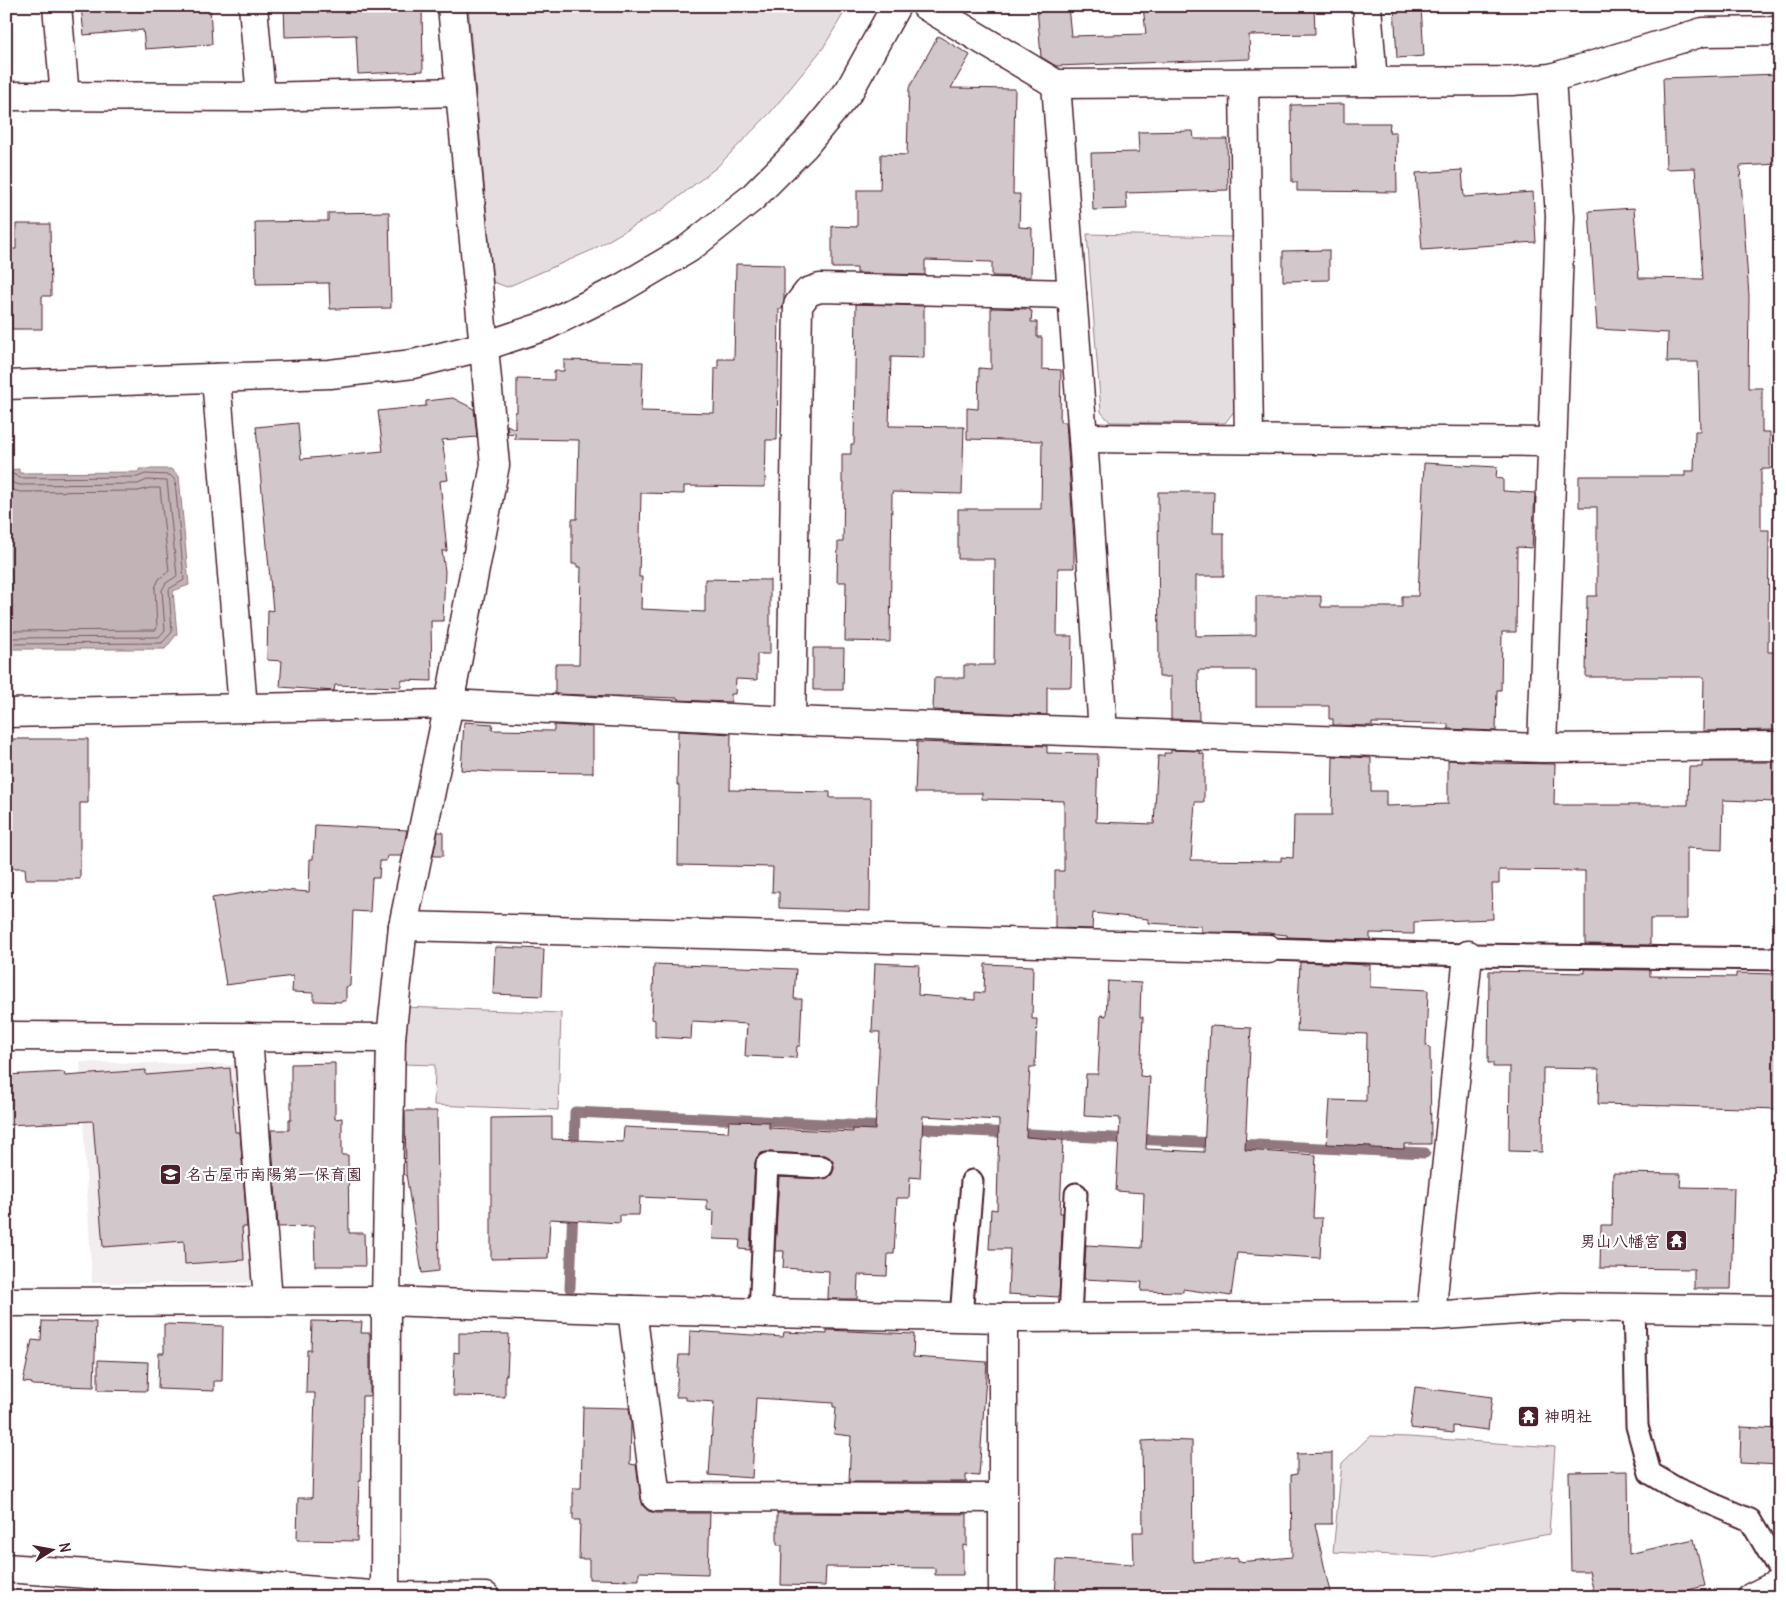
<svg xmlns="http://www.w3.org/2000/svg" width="1786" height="1603" font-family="Delius,'Klee One',sans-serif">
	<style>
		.built { fill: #f2eeef }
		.green { fill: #e5dee0; stroke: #987e86 }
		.water { fill: #c1b3b6; stroke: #91787e }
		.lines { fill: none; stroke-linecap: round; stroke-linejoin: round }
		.shore { stroke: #7a5a63; stroke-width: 1 }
		.stream { stroke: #91787e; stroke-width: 11 }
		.building { fill: #d2c7cb; stroke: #4a1f2b }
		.service-casing { stroke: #4a1f2b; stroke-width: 25 }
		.minor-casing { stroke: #4a1f2b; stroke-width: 31 }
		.tertiary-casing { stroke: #4a1f2b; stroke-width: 31 }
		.service { stroke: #fff; stroke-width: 21 }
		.minor { stroke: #fff; stroke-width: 28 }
		.tertiary { stroke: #fff; stroke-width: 28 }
		.labels { text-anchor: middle; stroke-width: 4.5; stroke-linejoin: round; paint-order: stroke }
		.poi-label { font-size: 16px; font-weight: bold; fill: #4a1f2b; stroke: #fff; text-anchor: start }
	</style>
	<rect width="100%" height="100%" fill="#fff"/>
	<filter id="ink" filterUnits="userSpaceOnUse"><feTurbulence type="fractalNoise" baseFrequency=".02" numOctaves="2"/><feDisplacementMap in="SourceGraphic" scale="10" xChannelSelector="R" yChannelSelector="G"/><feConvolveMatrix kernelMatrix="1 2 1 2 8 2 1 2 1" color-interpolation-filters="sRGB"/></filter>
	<g filter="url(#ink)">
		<polygon class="built" points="80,1062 246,1065 260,1283 92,1283"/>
		<g class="green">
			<polygon points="468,6 848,6 823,48 770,113 717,167 663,209 590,251 507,287 493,282"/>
			<polygon points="1087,234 1233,237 1235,410 1225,423 1110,422 1101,412"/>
			<polygon points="404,1007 561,1013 558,1110 434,1105 435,1065 402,1064"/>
			<polygon points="1370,1436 1409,1437 1555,1447 1549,1534 1434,1557 1333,1552 1342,1463"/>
		</g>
		<polygon class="water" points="19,469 19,473 139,472 139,469 171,469 179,476 189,585 173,591 177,634 165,649 6,649 6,470"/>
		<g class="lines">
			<g class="shore">
				<polyline points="6,474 13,474 20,478 138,477 145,474 170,475 175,480 184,580 169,589 172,632 162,643 6,644"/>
				<polyline points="6,481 20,485 138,484 147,480 167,481 177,576 166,583 162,590 165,630 159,637 6,638"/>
				<polyline points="6,488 20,492 138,491 150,488 160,488 169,571 159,579 155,588 157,627 156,630 6,631"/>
			</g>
			<g class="stream">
				<polyline points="908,1128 1425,1153"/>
				<polyline points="574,1154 575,1112 889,1127"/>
				<polyline points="570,1288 573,1205"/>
			</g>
		</g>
		<g class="building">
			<polygon points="81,6 210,6 212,44 145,49 143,30 84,35"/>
			<polygon points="284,6 422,6 423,71 358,74 356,35 285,37"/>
			<polygon points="1037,6 1068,6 1071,36 1146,34 1143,6 1314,6 1315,34 1249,35 1250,59 1056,66 1041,57"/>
			<polygon points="1394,6 1421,6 1424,56 1397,58"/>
			<polygon points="938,36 970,55 951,88 1015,89 1013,194 1020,194 1019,227 1032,228 1031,277 992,276 992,262 925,260 925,275 857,273 857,268 832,268 832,226 857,227 857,190 880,190 881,154 907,155 909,88"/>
			<polygon points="1780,74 1780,164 1740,166 1749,296 1748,388 1762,388 1762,432 1770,432 1770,469 1761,469 1761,530 1769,530 1768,652 1780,652 1780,730 1703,731 1704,677 1586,677 1587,596 1597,596 1597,507 1579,507 1579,476 1685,476 1685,471 1694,471 1695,431 1700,431 1698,362 1667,362 1668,333 1597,329 1589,211 1634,208 1639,278 1703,279 1695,168 1666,169 1663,78"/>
			<polygon points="1344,104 1344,123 1390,123 1389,132 1396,132 1397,192 1297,191 1297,182 1292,182 1291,105"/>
			<polygon points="1193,131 1194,139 1227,139 1228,190 1126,193 1127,209 1093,210 1091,153 1139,152 1138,132"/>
			<polygon points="1462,170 1464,197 1533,192 1536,242 1422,250 1416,173"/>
			<polygon points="389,212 391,308 330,309 329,283 256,284 255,222 328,221 328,213"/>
			<polygon points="16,224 50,224 51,296 42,296 42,329 12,329 10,249 16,249"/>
			<polygon points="1329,250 1329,280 1283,281 1283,251"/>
			<polygon points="736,264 784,265 784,300 782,309 779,309 777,440 766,440 765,487 684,486 684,494 641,493 639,577 642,577 641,609 705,612 705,579 770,580 770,654 757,654 757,680 736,679 735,694 731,694 731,702 678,700 678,698 555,694 555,664 579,664 581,567 577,567 577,564 572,564 572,519 577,519 579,440 515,439 515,433 508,434 507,425 515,429 515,412 517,412 517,379 554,380 554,371 564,371 564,360 643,362 641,411 714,413 715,368 718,369 718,359 734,359"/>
			<polygon points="856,304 924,306 924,358 891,357 889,426 964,427 962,494 892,492 890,642 845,641 846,582 837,582 838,542 843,542 844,483 842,483 842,454 851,454 851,444 854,444"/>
			<polygon points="991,308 1030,309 1030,311 1032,311 1031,322 1037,322 1037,337 1042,337 1042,369 1061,370 1060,422 1066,422 1074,540 1074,568 1058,568 1057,636 1072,636 1071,687 1047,687 1047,715 933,710 934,678 964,678 964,665 994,665 995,559 958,559 958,509 1041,509 1042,441 967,439 967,408 978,409 979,368 991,369"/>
			<polygon points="453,398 474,409 477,437 442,440 448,480 440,481 447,551 442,551 445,571 443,621 431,621 432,681 401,680 401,687 335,685 334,691 280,687 282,661 267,660 268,610 273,611 256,427 298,423 301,459 383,451 378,411 426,406 426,401"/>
			<polygon points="1424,463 1497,467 1496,478 1503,479 1503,491 1535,493 1532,548 1517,547 1516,632 1502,632 1501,690 1497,690 1496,731 1448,729 1448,724 1372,723 1372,726 1333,725 1333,719 1329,719 1329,706 1256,706 1256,670 1198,670 1199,720 1171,719 1171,677 1159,677 1158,492 1214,492 1213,533 1224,533 1224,576 1196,576 1196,636 1256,635 1256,596 1321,596 1321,607 1402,607 1402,596 1418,596"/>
			<polygon points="813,648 844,648 843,690 813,690"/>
			<polygon points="464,722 493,724 492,730 554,731 554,725 593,727 593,773 494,772 461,770"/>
			<polygon points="678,731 731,734 730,790 830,792 830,798 871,798 870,911 779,908 779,892 772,892 773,867 678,865 679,785 677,785"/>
			<polygon points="6,739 88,739 88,803 80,803 80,879 26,879 25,868 6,868"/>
			<polygon points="917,742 1047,746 1047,753 1098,754 1096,822 1154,824 1158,756 1164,756 1164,753 1171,753 1171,750 1199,751 1199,753 1204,754 1204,802 1195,802 1191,860 1281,861 1281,857 1293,858 1294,815 1332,815 1333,756 1371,758 1371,791 1386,791 1386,806 1448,804 1448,760 1496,763 1555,764 1554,805 1688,805 1689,767 1702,767 1702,762 1777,762 1776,802 1723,800 1722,850 1687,848 1687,919 1650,919 1650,945 1585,944 1585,871 1499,870 1499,884 1492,884 1493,919 1414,922 1414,934 1370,933 1370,940 1287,937 1287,935 1268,933 1201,932 1201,926 1148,923 1148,919 1093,913 1092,929 1055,928 1055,871 1064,871 1064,801 982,799 982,793 915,793"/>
			<polygon points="315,825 407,830 402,856 387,856 386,861 380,861 379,878 372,878 370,912 353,911 350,986 346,987 346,1001 342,1001 342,1002 314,1001 314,993 292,992 293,976 226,985 212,898 270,889 309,892 310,859 313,859"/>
			<polygon points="438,832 443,832 443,856 433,856"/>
			<polygon points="495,947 544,949 542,996 493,994"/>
			<polygon points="1300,962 1370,965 1370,987 1428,990 1426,1044 1427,1047 1430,1048 1431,1144 1404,1144 1404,1149 1371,1148 1371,1146 1327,1144 1330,1100 1366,1101 1367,1034 1297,1031"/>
			<polygon points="875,963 919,965 918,995 975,1000 975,992 984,993 985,964 1033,966 1032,1019 1037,1019 1035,1067 1030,1067 1026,1137 1063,1140 1060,1213 1063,1213 1059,1297 1008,1294 1010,1249 989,1249 991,1209 997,1210 999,1120 923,1116 920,1178 910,1177 909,1198 897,1198 894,1254 888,1254 887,1276 858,1275 857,1299 828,1299 829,1271 783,1268 784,1251 775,1251 779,1177 821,1179 828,1178 832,1174 834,1168 833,1162 829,1157 823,1155 768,1152 762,1153 757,1157 755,1163 750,1250 739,1249 740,1240 713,1239 714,1211 707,1210 707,1200 640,1197 639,1215 620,1215 620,1223 550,1219 548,1258 491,1259 491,1118 552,1117 552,1139 623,1142 624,1127 728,1132 729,1121 769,1122 769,1128 853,1132 853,1129 875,1130 880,1032 872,1032"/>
			<polygon points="654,964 796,969 794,999 802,999 800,1046 797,1046 796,1058 745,1056 747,1024 692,1021 691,1039 655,1037 655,1020 652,1019"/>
			<polygon points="1585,969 1650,970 1650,976 1736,977 1736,973 1776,974 1775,1018 1780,1019 1780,1109 1598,1104 1599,1069 1543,1068 1542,1152 1509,1151 1510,1067 1493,1067 1493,1063 1488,1063 1489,971 1585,973"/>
			<polygon points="1108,981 1141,983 1140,1017 1143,1017 1140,1076 1150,1077 1146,1149 1204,1152 1210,1026 1251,1028 1245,1150 1316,1155 1313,1218 1322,1218 1320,1258 1237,1253 1231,1296 1183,1289 1183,1292 1141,1291 1142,1282 1084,1279 1086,1245 1142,1248 1144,1193 1116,1191 1120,1118 1084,1116 1086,1074 1098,1074 1101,1015 1106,1016"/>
			<polygon points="335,1063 335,1119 342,1118 342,1155 348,1155 349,1233 364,1233 365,1266 315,1266 314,1226 278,1227 271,1130 289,1130 289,1120 291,1120 291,1064"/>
			<polygon points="230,1068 235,1132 240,1132 247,1227 242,1227 244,1260 185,1264 184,1241 103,1247 93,1121 6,1125 6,1075 64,1072 65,1076 146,1070 146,1075"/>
			<polygon points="405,1111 437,1111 439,1271 422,1273 406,1174"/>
			<polygon points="1613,1173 1681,1174 1680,1187 1734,1188 1731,1289 1694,1289 1694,1269 1600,1268 1601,1225 1612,1225"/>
			<polygon points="42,1321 96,1322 94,1387 32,1385 32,1383 23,1382 32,1340 41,1341"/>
			<polygon points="312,1321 362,1322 361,1333 370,1333 370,1396 362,1396 361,1481 359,1481 357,1541 297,1540 298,1498 312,1498 315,1393 306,1393 307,1350 311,1350"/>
			<polygon points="164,1324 223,1326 222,1381 214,1381 214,1391 158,1389 159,1353 164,1353"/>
			<polygon points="827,1330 914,1334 913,1357 987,1362 979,1476 966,1475 966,1482 849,1482 851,1436 834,1434 836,1407 833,1407 833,1403 756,1398 752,1478 709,1475 714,1402 686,1400 686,1397 676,1397 679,1355 689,1355 690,1331 783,1337 784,1332 827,1334"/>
			<polygon points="459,1333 509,1334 507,1375 505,1375 505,1397 453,1396 454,1352 459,1353"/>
			<polygon points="98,1360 148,1362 147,1391 98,1390"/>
			<polygon points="1415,1387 1492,1397 1488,1430 1453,1426 1453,1433 1410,1428"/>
			<polygon points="583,1407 629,1408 631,1424 630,1464 636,1465 641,1499 643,1506 648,1511 656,1513 710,1513 708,1574 639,1572 639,1580 589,1579 589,1559 579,1559 580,1520 573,1520 573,1488 581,1488"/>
			<polygon points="1741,1427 1780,1429 1780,1465 1740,1463"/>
			<polygon points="1161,1440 1192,1441 1193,1562 1238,1558 1238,1562 1292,1557 1291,1475 1297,1474 1297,1454 1332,1453 1332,1524 1315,1524 1331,1597 1055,1597 1057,1560 1134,1564 1133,1532 1143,1532 1142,1441"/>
			<polygon points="1628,1471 1629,1554 1694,1539 1705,1586 1657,1597 1595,1597 1589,1571 1571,1571 1569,1472"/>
			<polygon points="777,1513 967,1514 967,1546 963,1545 963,1575 935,1575 935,1568 826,1567 825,1586 781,1585 782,1545 777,1545"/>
		</g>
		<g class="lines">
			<defs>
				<g id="service">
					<polyline points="1268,949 1468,955 1780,959"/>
					<polyline points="1634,1308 1637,1426 1650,1473 1677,1489 1750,1520 1780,1571"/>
					<polyline points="760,1313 767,1164 822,1167"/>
					<polyline points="961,1317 972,1181"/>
					<polyline points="1070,1318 1076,1194"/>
				</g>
				<g id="minor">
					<polyline points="57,6 65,97"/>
					<polyline points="253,6 261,97"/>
					<polyline points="926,6 1056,84 1512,81 1551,78 1703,32 1780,31"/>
					<polyline points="1367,6 1373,82"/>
					<polyline points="1244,83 1249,439"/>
					<polyline points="1056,84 1083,438 1103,732"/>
					<polyline points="6,96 261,97 460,92"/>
					<polyline points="216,378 243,708"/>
					<polyline points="1083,438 1552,442"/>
					<polyline points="6,713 449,704 791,721 1542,748 1780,746"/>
					<polyline points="791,721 798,305 808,292 820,288 1072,294"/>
					<polyline points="1542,748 1560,217 1551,78"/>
					<polyline points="403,926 1268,949"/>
					<polyline points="6,1036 391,1038"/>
					<polyline points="248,1037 268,1301"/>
					<polyline points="6,1302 386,1301 632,1310 1003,1318 1431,1316 1561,1307 1780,1310"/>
					<polyline points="632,1310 656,1497 1003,1498"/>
					<polyline points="1431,1316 1468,955"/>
					<polyline points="6,1568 385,1596 486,1597"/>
					<polyline points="385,1597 386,1301 391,1038 403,926 449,704 495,465 452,6"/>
					<polyline points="1003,1597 1003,1318"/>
					<polyline points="1752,1597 1780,1583"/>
				</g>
				<polyline id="tertiary" points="6,385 330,374 413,364 485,346 545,326 620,289 688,249 752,198 805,145 849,91 896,6"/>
			</defs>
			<use href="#service" class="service-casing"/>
			<use href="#minor" class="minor-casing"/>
			<use href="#tertiary" class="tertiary-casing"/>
			<use href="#service" class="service"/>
			<use href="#minor" class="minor"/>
			<use href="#tertiary" class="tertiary"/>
		</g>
	</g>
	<defs>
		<symbol id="school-square" viewBox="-11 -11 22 22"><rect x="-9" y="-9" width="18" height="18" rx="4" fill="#4a1f2b" stroke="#fff"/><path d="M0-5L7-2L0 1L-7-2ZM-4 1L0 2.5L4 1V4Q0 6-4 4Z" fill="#fff"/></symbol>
		<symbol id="temple-square" viewBox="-11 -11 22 22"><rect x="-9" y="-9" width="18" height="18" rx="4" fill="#4a1f2b" stroke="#fff"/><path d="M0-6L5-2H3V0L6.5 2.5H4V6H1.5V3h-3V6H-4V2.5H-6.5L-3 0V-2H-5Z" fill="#fff"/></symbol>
	</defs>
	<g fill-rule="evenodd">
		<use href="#school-square" x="158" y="1162" width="25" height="25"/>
		<use href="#temple-square" x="1664" y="1228" width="25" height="25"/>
		<use href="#temple-square" x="1516" y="1404" width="25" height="25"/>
	</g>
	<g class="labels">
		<g class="poi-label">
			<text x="186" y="1180">名古屋市南陽第一保育園</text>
			<text x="1660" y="1247" text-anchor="end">男山八幡宮</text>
			<text x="1544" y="1422">神明社</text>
		</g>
	</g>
	<rect width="1786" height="1603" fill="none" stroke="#fff" stroke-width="25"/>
	<rect x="12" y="12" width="1761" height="1578" fill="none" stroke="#4a1f2b" stroke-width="2" filter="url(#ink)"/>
	<g transform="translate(52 1550) rotate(79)" stroke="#ffffff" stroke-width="4" paint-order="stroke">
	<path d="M0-4L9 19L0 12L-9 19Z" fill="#4a1f2b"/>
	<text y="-8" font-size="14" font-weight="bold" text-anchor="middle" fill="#4a1f2b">N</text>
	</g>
</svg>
